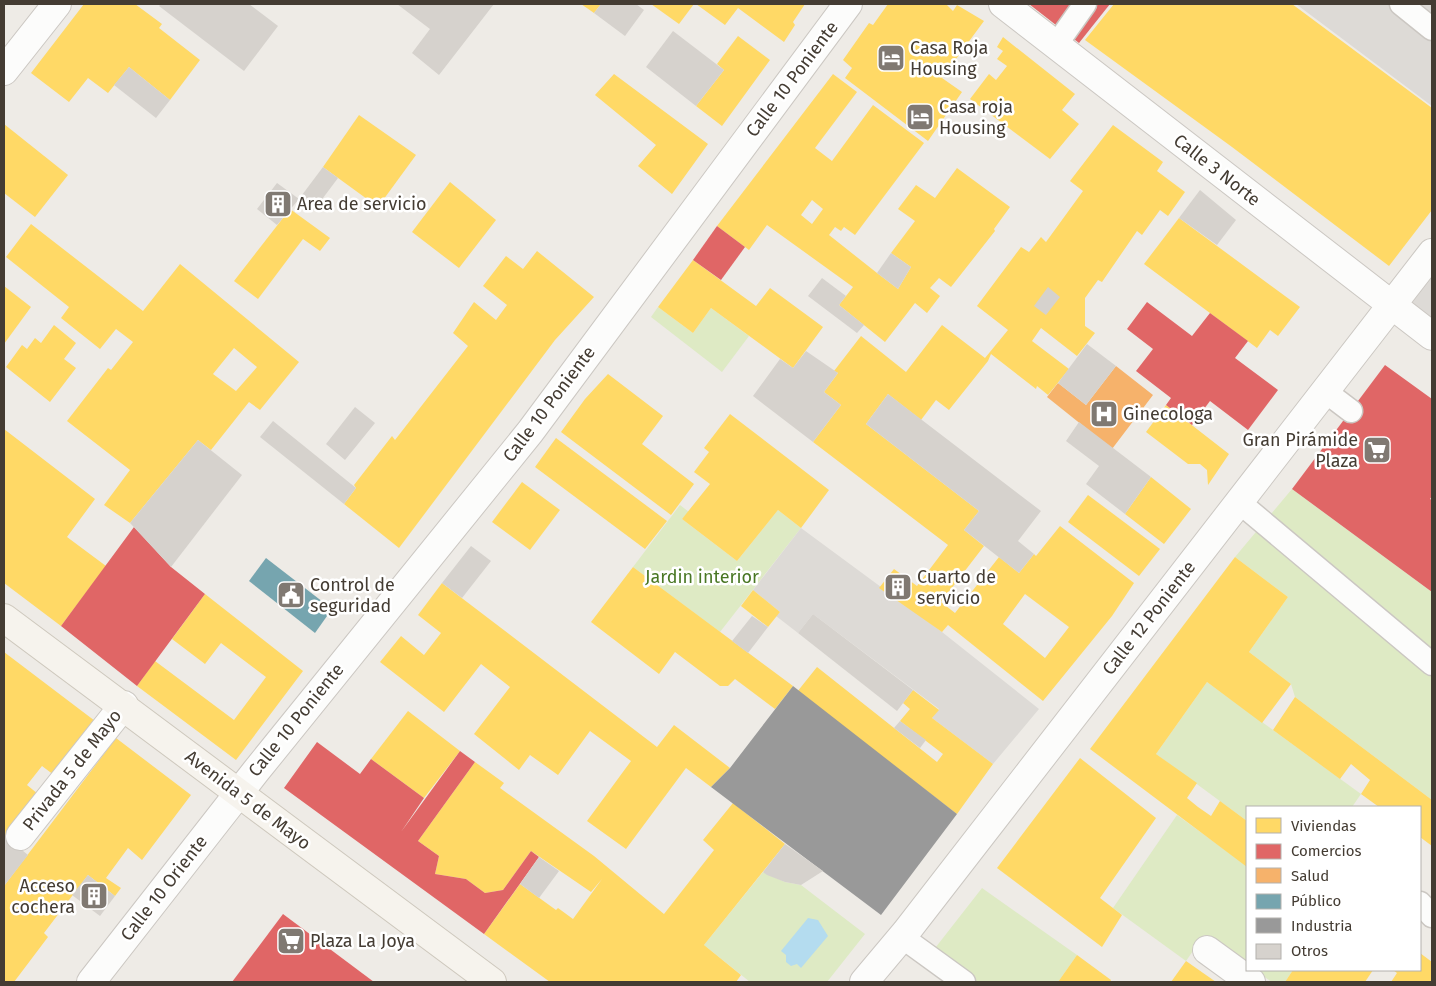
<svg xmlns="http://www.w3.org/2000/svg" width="1436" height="986" font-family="'Fira Sans',sans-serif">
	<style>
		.green { fill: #deeac4 }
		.parking { fill: #dddad6 }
		.water { fill: #b4dcef }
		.homes { fill: #ffd966; fill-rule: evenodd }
		.shops { fill: #e06666 }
		.health { fill: #f6b26b }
		.public { fill: #76a5af }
		.industry { fill: #999 }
		.building { fill: #d6d2cd }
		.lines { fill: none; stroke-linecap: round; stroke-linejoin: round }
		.lane-casing { stroke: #cbc7c2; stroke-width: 25 }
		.street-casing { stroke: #cbc7c2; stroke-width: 30 }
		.secondary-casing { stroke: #cec8bd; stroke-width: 30 }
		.lane { stroke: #fcfcfb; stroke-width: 22 }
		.street { stroke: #fcfcfb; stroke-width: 28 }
		.secondary { stroke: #f6f3ed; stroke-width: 28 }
		.labels { text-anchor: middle; stroke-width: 5; stroke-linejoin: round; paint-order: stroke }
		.poi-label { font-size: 18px; fill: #443c33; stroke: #fff; text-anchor: start }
		.street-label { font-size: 18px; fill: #443c33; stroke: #fff }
		.park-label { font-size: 18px; fill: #497724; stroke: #fff }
	</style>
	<rect width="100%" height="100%" fill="#eeebe6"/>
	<g class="green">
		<polygon points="658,307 693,333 711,308 749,336 722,372 651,317"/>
		<polygon points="1292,489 1432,592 1432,800 1295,697 1291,684 1249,652 1288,597 1235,557"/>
		<polygon points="680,505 689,512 682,519 737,561 778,510 801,528 720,632 633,567"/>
		<polygon points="1207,682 1361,794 1352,807 1247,807 1247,821 1156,754"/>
		<polygon points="1177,815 1247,866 1247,965 1204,935 1186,961 1113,908"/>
		<polygon points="763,872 785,882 801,885 865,934 827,982 750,982 704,945"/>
		<polygon points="982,888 1077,955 1058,982 975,982 932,952"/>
		<polygon points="1254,970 1293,970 1285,982 1272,982"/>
	</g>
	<g class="parking">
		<polygon points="1296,4 1432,4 1432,106"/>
		<polygon points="1432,275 1432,320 1410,304"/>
		<polygon points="801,528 942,632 1039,709 993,764 932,718 939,709 813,614 798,633 776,616 780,612 753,590"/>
	</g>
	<polygon class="water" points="808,918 818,920 828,936 801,968 797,964 791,966 786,962 786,955 781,951"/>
	<g class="homes">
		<polygon points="84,4 135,4 162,24 159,28 200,60 170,100 129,67 108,93 88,78 69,102 31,73"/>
		<polygon points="581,4 601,4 594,13"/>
		<polygon points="651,4 694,4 679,24"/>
		<polygon points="696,4 805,4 793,22 795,25 784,42 738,8 725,25"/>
		<polygon points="888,4 946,4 953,11 957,5 984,21 942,78 962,92 928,141 845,78 852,68 843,60 869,23 873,25"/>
		<polygon points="1114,4 1292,4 1432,108 1432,210 1389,266 1232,147 1085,40"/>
		<polygon points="738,36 770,60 722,126 696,106 724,70 717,64"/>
		<polygon points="1003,37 1075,94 1062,110 1079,124 1050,159 970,99 989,74 996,80 1007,66 997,59 1003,51 997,47"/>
		<polygon points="614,74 708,144 672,194 638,166 656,145 595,95"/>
		<path d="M833,74l24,18 -42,56 17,13 41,-56 51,38 -69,92 -11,-8 -3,4 -6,-4 -6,8 48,38 21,16 13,-22 -20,-14 24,-32 -17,-12 18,-24 19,13 22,-30 53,39 -16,22 1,2 -44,56 -12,-9 -9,10 10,8 -13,17 -12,-10 -30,39 -46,-37 14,-18 -86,-62 -18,25 -32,-24zM812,200l11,9 -11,15 -11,-9z"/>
		<polygon points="359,115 416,155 378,207 323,167"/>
		<polygon points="4,124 68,175 35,217 4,193"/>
		<path d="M1113,125l50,37 -6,9 28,21 -17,24 -8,-6 -18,25 -5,-4 -35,51 -4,-2 -13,18v28l10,7 -18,23 -36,-28 -9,13 37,28 -21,26 -11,-9 -1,3 -45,-35 -3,7 -39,49 -13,-10 -15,20 -33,-26 -22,30 113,87 -15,19 20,16 -43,56 14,11 44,-56 20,16 15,-19 2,2 24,-30 74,57 -22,33 -69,85 -95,-76 -6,7 -63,-44 15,-19 23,17 31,-41 -135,-103 28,-37 -17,-13 14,-19 -4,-2 27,-35 45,36 36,-47 43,33 23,-28 -31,-24 44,-59 8,5 12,-15 5,5 37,-51 -13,-10zM1025,594l44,33 -24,31 -42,-34z"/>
		<polygon points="450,182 496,220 459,268 412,232"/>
		<polygon points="290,209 330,238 320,251 303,239 258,299 234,281"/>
		<polygon points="1179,218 1300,307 1278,336 1270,330 1257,348 1144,264"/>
		<path d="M31,224l112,87 37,-47 119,98 -39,48 -11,-8 -38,48 -13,-10 -68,83 -26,-18 26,-35 -63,-49 41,-53 3,2 22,-28 -17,-13 -16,20 -39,-31 8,-11 -63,-50zM234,348l23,19 -21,24 -23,-17z"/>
		<polygon points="537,251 594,297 555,340 399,548 344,504 356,488 354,485 392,436 395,440 468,346 453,333 474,302 496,320 507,305 483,286 506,256 523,269"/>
		<polygon points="693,260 756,306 770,288 823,327 793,368 711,308 693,333 658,307"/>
		<polygon points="4,286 31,307 4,344"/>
		<polygon points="54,325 76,343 64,359 76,368 50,402 6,367 22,345 27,349 35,338 41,343"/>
		<polygon points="608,374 663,416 642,444 694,484 671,515 561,432 585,399"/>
		<polygon points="1166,405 1229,454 1208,485 1207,470 1200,464 1188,464 1146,432"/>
		<polygon points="730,414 829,490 801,528 778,510 737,561 682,519 710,484 694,472 709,452 704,448"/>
		<polygon points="4,429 95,499 67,537 106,566 61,626 4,583"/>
		<polygon points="556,438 667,521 645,549 535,467"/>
		<polygon points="1151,477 1191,509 1164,544 1125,514"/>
		<polygon points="522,482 560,510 530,550 492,522"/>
		<polygon points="1088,495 1160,549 1139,576 1068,522"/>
		<polygon points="1235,557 1288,597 1249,652 1291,684 1262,723 1207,682 1156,754 1197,783 1187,798 1198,807 1211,816 1220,801 1247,821 1247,867 1090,749"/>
		<polygon points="633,567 793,686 775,709 735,679 728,686 720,686 675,652 659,674 591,622"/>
		<polygon points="442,583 657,747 674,725 730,768 711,787 686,768 626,849 587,821 631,761 590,731 558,775 530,755 519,770 474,734 510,687 481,664 444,712 380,662 401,636 424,655 441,633 418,615"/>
		<polygon points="753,590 780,612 768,627 741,606"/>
		<polygon points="205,594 303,671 236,760 137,686 155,661 234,720 266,677 221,643 205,664 172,639"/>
		<polygon points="4,652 95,721 54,775 42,766 27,785 38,794 4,839"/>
		<polygon points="817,667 937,762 943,754 900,721 910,709 903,703 913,690 939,710 932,718 993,764 957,814 797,692"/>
		<polygon points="1295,697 1432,800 1432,846 1420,837 1420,807 1379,807 1361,794 1370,780 1351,764 1340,779 1273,730"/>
		<polygon points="408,711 460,751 424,798 371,759"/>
		<polygon points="116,738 191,795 142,860 128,848 106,878 121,888 115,896 88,875 44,933 48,937 14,982 4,982 4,886"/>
		<polygon points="1080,758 1156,818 1100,898 1122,915 1102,947 997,868"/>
		<polygon points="475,762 504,783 500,788 594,856 664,914 714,850 703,840 733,803 785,844 704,945 741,975 736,982 550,982 484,934 520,884 556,910 558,908 573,919 602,879 591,892 531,851 503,890 485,893 466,879 435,874 439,856 418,841"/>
		<polygon points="1420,953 1432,962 1432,982 1391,982 1397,973 1393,970 1420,970"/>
		<polygon points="1077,955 1111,980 1110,982 1058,982"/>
		<polygon points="1186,961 1216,982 1171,982"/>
		<polygon points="1293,970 1373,970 1365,982 1285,982"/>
	</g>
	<g class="shops">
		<polygon points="1029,4 1110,4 1079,43"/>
		<polygon points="717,226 745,247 721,280 693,260"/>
		<polygon points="1147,302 1192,336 1210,313 1248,341 1235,358 1278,390 1248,430 1210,401 1192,425 1166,405 1171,398 1136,371 1153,349 1127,329"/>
		<polygon points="1385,365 1432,399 1432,496 1430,499 1432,500 1432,592 1292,489"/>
		<polygon points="134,527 171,567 205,594 137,686 61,626"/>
		<polygon points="317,742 360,774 371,759 424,798 401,832 460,751 475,762 418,841 439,856 435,874 466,879 485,893 503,890 531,851 539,857 484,934 284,788"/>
		<polygon points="283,914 374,982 232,982"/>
	</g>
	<polygon class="health" points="1116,366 1153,395 1112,449 1047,397 1058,383 1086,405"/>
	<polygon class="public" points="266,558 332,609 315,633 249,581"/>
	<polygon class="industry" points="793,686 957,814 881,915 711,787 730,768"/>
	<g class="building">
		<polygon points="161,4 249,4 278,26 244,71 159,6"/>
		<polygon points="397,4 494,4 439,75 412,53 430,29"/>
		<polygon points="601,4 636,4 644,10 625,36 594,13"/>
		<polygon points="673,31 724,70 696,106 646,67"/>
		<polygon points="129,67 170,100 156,118 114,85"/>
		<polygon points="323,167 338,178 314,210 299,199 277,225 257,209 277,183 299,199"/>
		<polygon points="1200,190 1236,220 1217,245 1179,218"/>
		<polygon points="891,253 911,267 898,289 877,273"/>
		<polygon points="822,278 846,296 839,305 864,325 857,333 808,296"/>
		<polygon points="1048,287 1060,297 1046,315 1034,306"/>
		<polygon points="1087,344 1116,366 1086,405 1058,383"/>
		<polygon points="806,351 838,373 824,392 841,405 813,442 753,396 780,359 793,368"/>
		<polygon points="888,394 1041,511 1018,541 1034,554 1019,573 964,530 979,511 866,424"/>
		<polygon points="355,407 375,423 345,460 326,444"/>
		<polygon points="273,421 356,488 344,504 260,437"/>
		<polygon points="1079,422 1151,477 1125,514 1086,484 1099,466 1066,441"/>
		<polygon points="198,440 242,475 171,567 130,523"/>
		<polygon points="471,546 491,561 462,598 442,583"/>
		<polygon points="813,614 913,690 897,711 798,633"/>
		<polygon points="752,616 768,627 748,653 732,641"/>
		<polygon points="900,721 926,740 920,748 894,728"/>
		<polygon points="6,837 28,855 4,886 4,839"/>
		<polygon points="785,844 823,871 801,885 785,882 767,875 763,872"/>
		<polygon points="539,857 559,871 539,898 520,884"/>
		<polygon points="88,875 115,896 100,916 72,895"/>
	</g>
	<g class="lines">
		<defs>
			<g id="lane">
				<polyline points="1401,4 1432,29"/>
				<polyline points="1056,45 1085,4"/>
				<polyline points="1326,392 1351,411"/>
				<polyline points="1239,502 1432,664"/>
				<polyline points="1420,903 1432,916"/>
				<polyline points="902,937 964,982"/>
			</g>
			<g id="street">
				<polyline points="1003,4 1432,336"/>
				<polyline points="4,71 57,4"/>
				<polyline points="20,836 124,705"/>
				<polyline points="1207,950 1251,982"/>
				<polyline points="91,982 256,771 530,432 848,4"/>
				<polyline points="864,982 906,932 1432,253"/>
			</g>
			<polyline id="secondary" points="4,618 492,982"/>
		</defs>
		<use href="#lane" class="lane-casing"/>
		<use href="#street" class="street-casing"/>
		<use href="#secondary" class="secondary-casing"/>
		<use href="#lane" class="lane"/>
		<use href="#street" class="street"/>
		<use href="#secondary" class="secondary"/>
	</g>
	<defs>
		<symbol id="hotel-square" viewBox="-11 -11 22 22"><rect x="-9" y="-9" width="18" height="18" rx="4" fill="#807972" stroke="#fff"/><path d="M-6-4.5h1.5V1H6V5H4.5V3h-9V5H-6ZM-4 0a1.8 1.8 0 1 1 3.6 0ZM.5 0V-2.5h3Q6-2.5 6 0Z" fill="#fff"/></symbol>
		<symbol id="building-square" viewBox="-11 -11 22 22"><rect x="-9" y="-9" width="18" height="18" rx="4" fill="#807972" stroke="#fff"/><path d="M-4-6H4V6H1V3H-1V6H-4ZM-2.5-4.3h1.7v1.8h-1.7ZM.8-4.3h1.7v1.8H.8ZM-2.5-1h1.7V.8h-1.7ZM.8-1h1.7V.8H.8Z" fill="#fff"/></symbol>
		<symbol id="hospital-square" viewBox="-11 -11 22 22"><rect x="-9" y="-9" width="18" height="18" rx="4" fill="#807972" stroke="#fff"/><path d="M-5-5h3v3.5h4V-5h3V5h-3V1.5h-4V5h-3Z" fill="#fff"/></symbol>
		<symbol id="supermarket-square" viewBox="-11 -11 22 22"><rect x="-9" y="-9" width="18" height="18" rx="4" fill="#807972" stroke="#fff"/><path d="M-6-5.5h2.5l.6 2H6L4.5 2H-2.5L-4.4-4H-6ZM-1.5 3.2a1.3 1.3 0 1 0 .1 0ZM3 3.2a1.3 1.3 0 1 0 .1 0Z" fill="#fff"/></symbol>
		<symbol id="civic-square" viewBox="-11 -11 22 22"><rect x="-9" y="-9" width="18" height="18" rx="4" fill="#807972" stroke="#fff"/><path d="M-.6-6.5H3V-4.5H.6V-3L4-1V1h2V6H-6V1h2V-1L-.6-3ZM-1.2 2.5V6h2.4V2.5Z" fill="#fff"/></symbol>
	</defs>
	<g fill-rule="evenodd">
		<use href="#hotel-square" x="875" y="42" width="32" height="32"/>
		<use href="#hotel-square" x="904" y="101" width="32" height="32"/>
		<use href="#building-square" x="262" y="188" width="32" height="32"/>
		<use href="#hospital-square" x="1088" y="398" width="32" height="32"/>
		<use href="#supermarket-square" x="1361" y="434" width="32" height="32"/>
		<use href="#building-square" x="882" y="571" width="32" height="32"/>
		<use href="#civic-square" x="275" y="579" width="32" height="32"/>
		<use href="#building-square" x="78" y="880" width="32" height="32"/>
		<use href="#supermarket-square" x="275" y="925" width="32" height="32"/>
	</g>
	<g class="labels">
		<g class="poi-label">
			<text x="910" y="54">Casa Roja<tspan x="910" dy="21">Housing</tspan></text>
			<text x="939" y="113">Casa roja<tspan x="939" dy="21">Housing</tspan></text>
			<text x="297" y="210">Area de servicio</text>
			<text x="1123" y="420">Ginecologa</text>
			<text x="1358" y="446" text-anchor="end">Gran Pirámide<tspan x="1358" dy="21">Plaza</tspan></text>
			<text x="917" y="583">Cuarto de<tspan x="917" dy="21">servicio</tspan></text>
			<text x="310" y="591">Control de<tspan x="310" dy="21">seguridad</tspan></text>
			<text x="75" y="892" text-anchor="end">Acceso<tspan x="75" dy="21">cochera</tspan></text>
			<text x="310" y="947">Plaza La Joya</text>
		</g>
		<g class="street-label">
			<text transform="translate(792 79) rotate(-53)" y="6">Calle 10 Poniente</text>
			<text transform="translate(1217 170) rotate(38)" y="6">Calle 3 Norte</text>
			<text transform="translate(549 404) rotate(-53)" y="6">Calle 10 Poniente</text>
			<text transform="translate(1149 618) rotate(-52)" y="6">Calle 12 Poniente</text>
			<text transform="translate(296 720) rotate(-51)" y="6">Calle 10 Poniente</text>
			<text transform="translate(72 770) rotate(-52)" y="6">Privada 5 de Mayo</text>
			<text transform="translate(248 800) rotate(37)" y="6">Avenida 5 de Mayo</text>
			<text transform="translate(164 888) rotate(-52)" y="6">Calle 10 Oriente</text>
		</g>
		<g class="park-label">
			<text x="702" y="583">Jardin interior</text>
		</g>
	</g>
	<rect width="1436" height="986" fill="none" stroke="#443c33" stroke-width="10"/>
	<rect x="1246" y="806" width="175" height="165" fill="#ffffff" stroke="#b4b1ad"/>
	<rect x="1256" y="818" width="25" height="15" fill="#ffd966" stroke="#b4b1ad"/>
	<text x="1291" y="831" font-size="15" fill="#443c33">Viviendas</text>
	<rect x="1256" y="844" width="25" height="15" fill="#e06666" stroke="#b4b1ad"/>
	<text x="1291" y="856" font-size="15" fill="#443c33">Comercios</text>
	<rect x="1256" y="868" width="25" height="15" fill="#f6b26b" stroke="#b4b1ad"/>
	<text x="1291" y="881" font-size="15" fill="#443c33">Salud</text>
	<rect x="1256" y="894" width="25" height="15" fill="#76a5af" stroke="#b4b1ad"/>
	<text x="1291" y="906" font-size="15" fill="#443c33">Público</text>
	<rect x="1256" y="918" width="25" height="15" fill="#999999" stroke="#b4b1ad"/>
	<text x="1291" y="931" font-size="15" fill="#443c33">Industria</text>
	<rect x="1256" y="944" width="25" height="15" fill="#d6d2cd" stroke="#b4b1ad"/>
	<text x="1291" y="956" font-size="15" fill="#443c33">Otros</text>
</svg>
